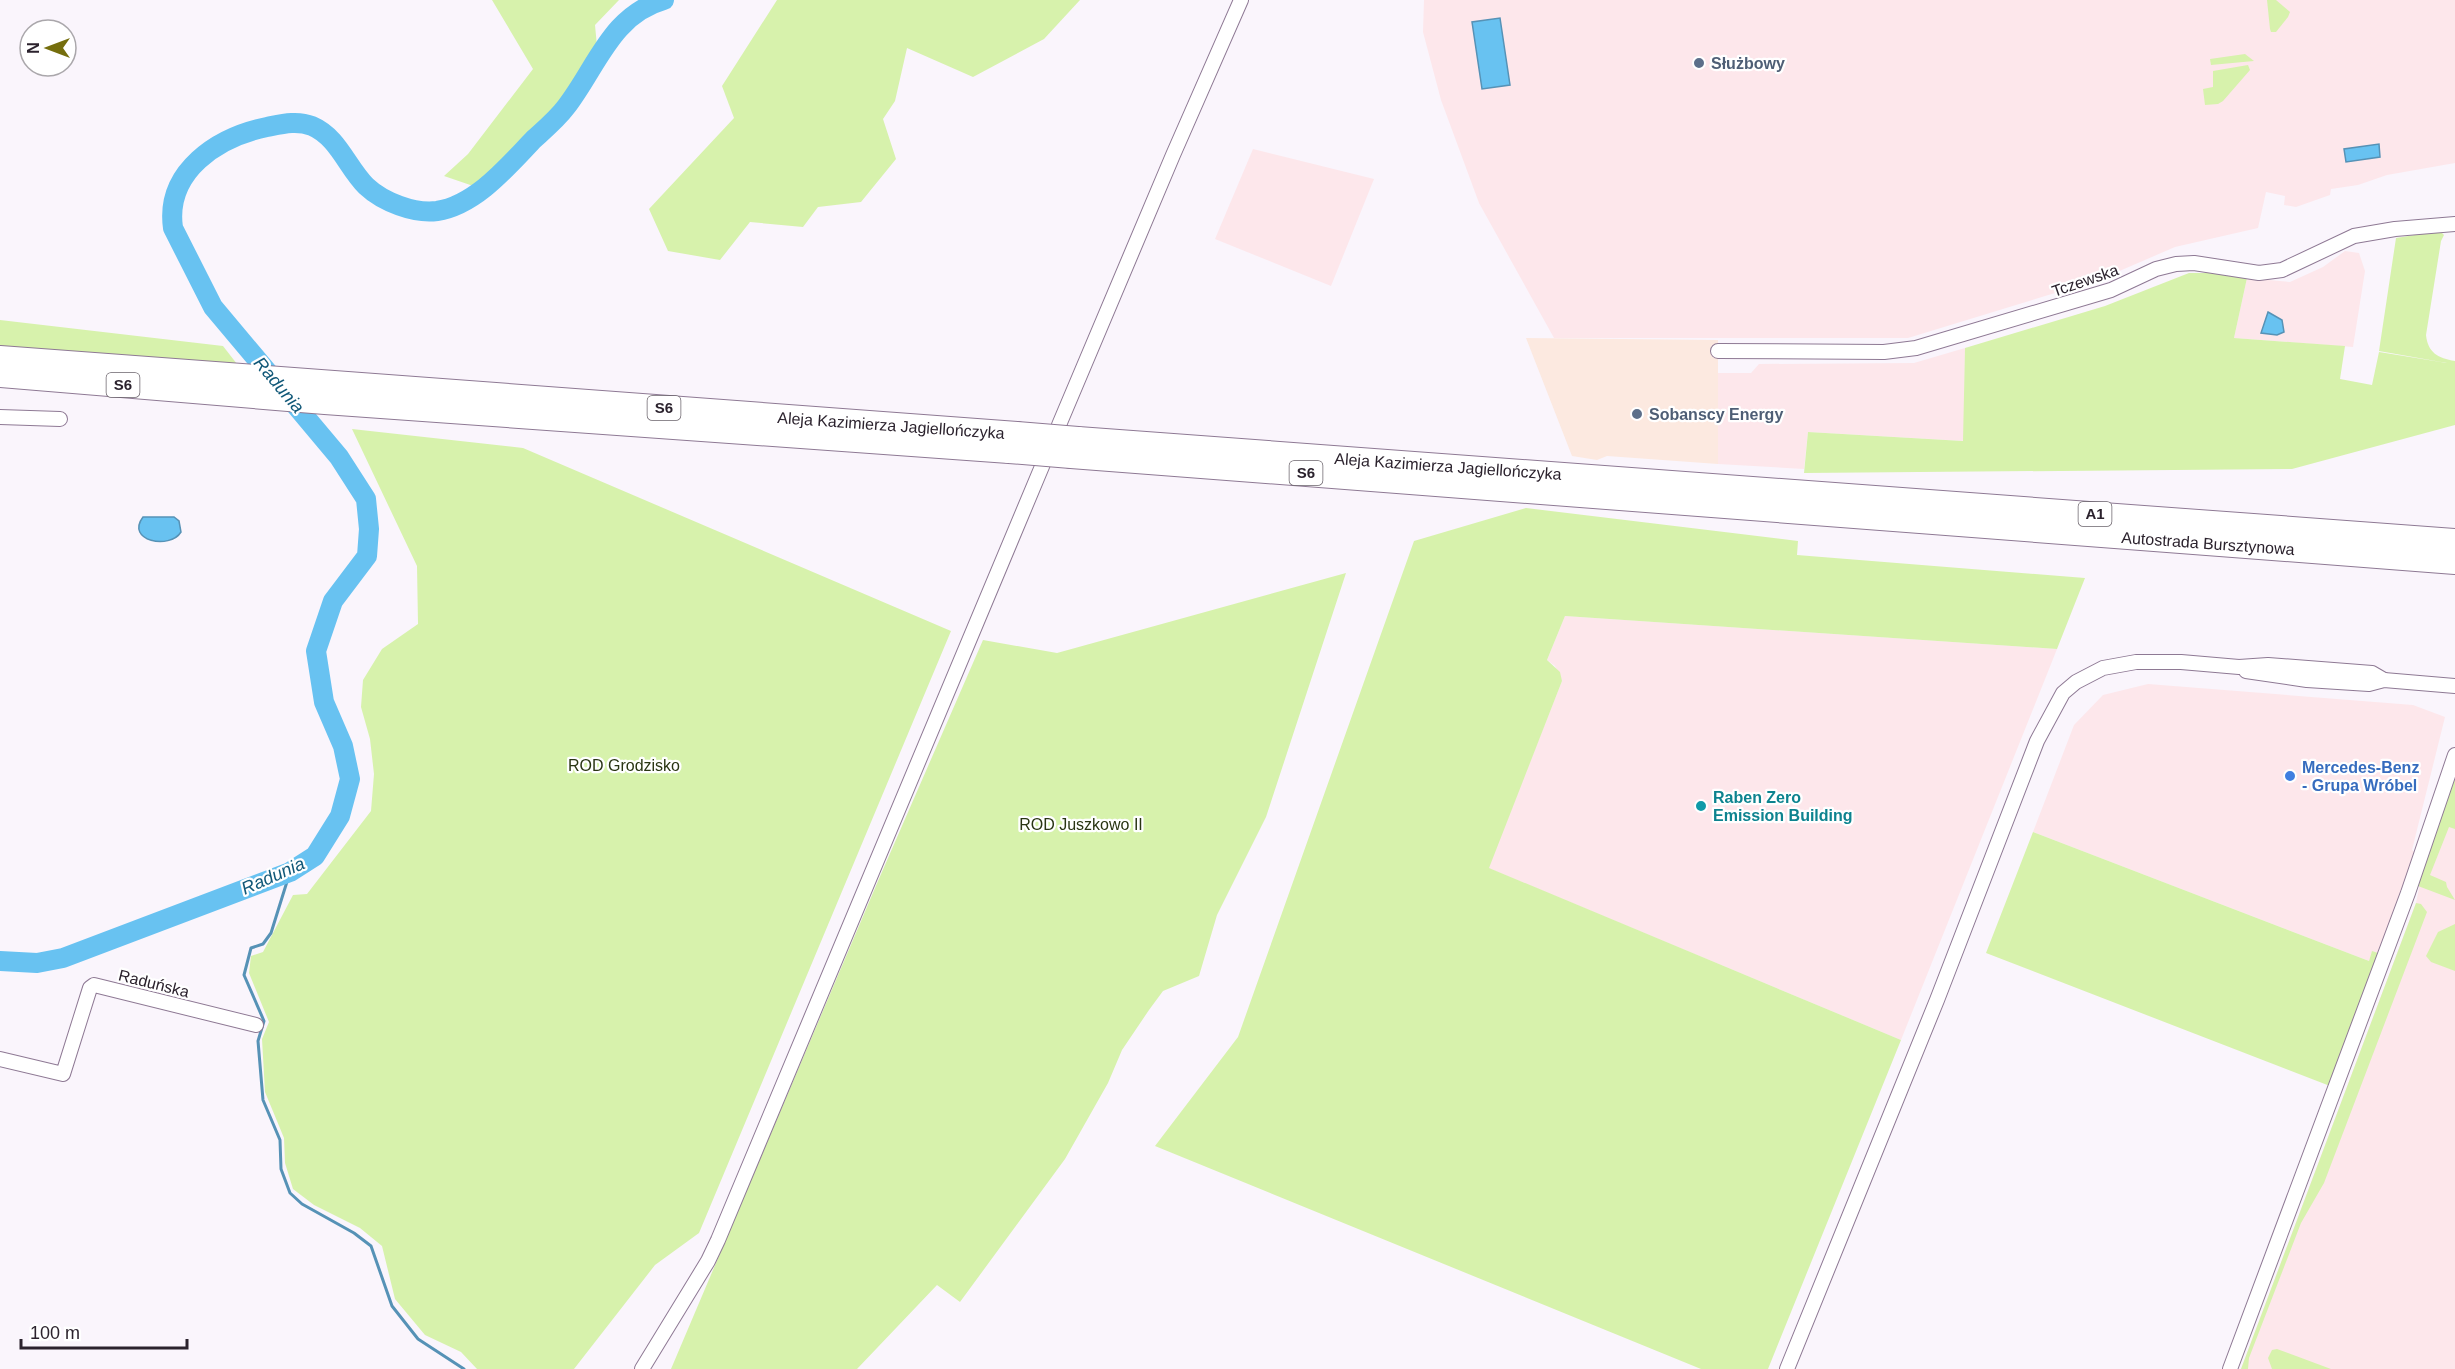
<svg xmlns="http://www.w3.org/2000/svg" width="2455" height="1369" font-family="Helvetica,sans-serif">
	<style>
		.commercial { fill: #fce9e0 }
		.industrial { fill: #fde7eb }
		.green { fill: #d7f2ac }
		.water { fill: #68c2f1; stroke: #5692b6; stroke-width: 1.5 }
		.lines { fill: none; stroke-linecap: round; stroke-linejoin: round }
		.stream { stroke: #5692b6; stroke-width: 3 }
		.river { stroke: #68c2f1; stroke-width: 20 }
		.street-casing { stroke: #8e7994; stroke-width: 16 }
		.highway-casing { stroke: #8e7994; stroke-width: 26 }
		.street { stroke: #fff; stroke-width: 14 }
		.highway { stroke: #fff; stroke-width: 24 }
		.highway-bridge-casing { stroke: #8e7994; stroke-width: 26; stroke-linecap: butt }
		.highway-bridge { stroke: #fff; stroke-width: 24 }
		.service-dot { fill: #5c6f8a; stroke: #fff; stroke-width: 2 }
		.shop-dot { fill: #3f7fe0; stroke: #fff; stroke-width: 2 }
		.culture-dot { fill: #0f9aa8; stroke: #fff; stroke-width: 2 }
		.labels { text-anchor: middle; stroke-width: 4.5; stroke-linejoin: round; paint-order: stroke }
		.shield { fill: #fff; stroke: #6b646c; stroke-width: 1.5 }
		.shield-label { font-size: 15px; font-weight: bold; fill: #2b222d }
		.service-label { font-size: 16px; font-weight: bold; fill: #4e5e75; stroke: #fff; text-anchor: start }
		.street-label { font-size: 16px; fill: #2b222d; stroke: #fff }
		.park-label { font-size: 16px; fill: #293513; stroke: #fff }
		.shop-label { font-size: 16px; font-weight: bold; fill: #366cbe; stroke: #fff; text-anchor: start }
		.culture-label { font-size: 16px; font-weight: bold; fill: #0d838f; stroke: #fff; text-anchor: start }
		.water-label { font-size: 18px; font-style: italic; fill: #115878; stroke: #fff }
	</style>
	<rect width="100%" height="100%" fill="#faf5fc"/>
	<polygon class="commercial" points="1526,338 1718,340 1718,464 1607,456 1597,460 1572,456"/>
	<g class="industrial">
		<polygon points="1424,0 2455,0 2455,163 2387,175 2358,185 2331,189 2330,195 2296,207 2284,205 2285,196 2266,192 2258,228 2175,247 2101,279 1908,338 1554,338 1479,203 1441,100 1423,32"/>
		<polygon points="1253,149 1374,179 1331,286 1215,239"/>
		<polygon points="2345,251 2359,253 2365,271 2353,347 2234,338 2247,278 2290,282 2323,267"/>
		<polygon points="1965,348 1964,441 1808,432 1804,469 1718,464 1718,373 1751,373 1759,364 1914,363"/>
		<polygon points="1565,616 2057,649 1901,1040 1488,868 1562,681 1555,666 1547,660"/>
		<polygon points="2148,684 2413,705 2445,717 2412,850 2415,852 2378,953 2372,952 2369,961 2033,832 2074,725 2103,695"/>
		<polygon points="2455,800 2455,1369 2241,1369 2416,903 2419,888"/>
	</g>
	<g class="green">
		<polygon points="492,0 619,0 595,25 598,57 566,107 482,189 444,176 468,154 533,69"/>
		<polygon points="777,0 1080,0 1044,39 973,77 907,48 895,101 883,119 896,159 861,202 818,207 803,227 750,222 720,260 668,251 649,209 734,118 722,86"/>
		<polygon points="2267,0 2276,0 2290,12 2288,17 2276,32 2271,32 2270,29"/>
		<polygon points="2245,54 2254,61 2211,65 2210,59"/>
		<polygon points="2248,65 2250,70 2223,101 2218,104 2205,105 2203,89 2213,87 2213,71"/>
		<path d="M2440,231l4,4 -3,6 -15,94c2,18 12,23 29,26v64l-163,44 -488,4 4,-41 155,9 2,-93 140,-42 84,-33h20l38,5 -13,60 111,8 -5,33 32,6 7,-33 68,11 -68,-12 17,-113z"/>
		<polygon points="0,320 223,346 237,364 0,347"/>
		<polygon points="352,429 523,448 951,631 699,1233 655,1265 574,1369 477,1369 461,1352 425,1335 395,1299 382,1246 360,1228 314,1205 293,1189 285,1163 284,1138 265,1092 262,1039 269,1022 249,973 251,956 263,952 293,895 307,894 371,811 374,774 370,739 361,707 363,680 382,649 418,624 417,566"/>
		<polygon points="1526,508 1798,541 1797,555 2085,578 2057,649 1565,616 1547,660 1560,672 1562,681 1489,868 1901,1040 1768,1369 1701,1369 1155,1146 1238,1037 1414,541"/>
		<polygon points="1346,573 1266,817 1217,915 1199,976 1163,991 1149,1010 1122,1050 1108,1083 1065,1159 960,1302 937,1285 857,1369 671,1369 878,881 983,640 1057,653"/>
		<polygon points="2455,774 2455,829 2449,827 2430,875 2446,882 2447,887 2455,900 2418,886"/>
		<polygon points="2033,832 2369,961 2372,951 2378,953 2330,1086 1986,953"/>
		<polygon points="2416,903 2421,904 2427,912 2324,1183 2301,1223 2249,1358 2248,1369 2241,1369"/>
		<polygon points="2455,924 2455,971 2431,962 2426,956 2438,932"/>
		<polygon points="2277,1349 2331,1369 2272,1369 2268,1358 2272,1350"/>
	</g>
	<g class="water">
		<polygon points="1500,18 1510,85 1482,89 1472,22"/>
		<polygon points="2379,144 2380,157 2346,162 2344,149"/>
		<polygon points="2268,312 2282,320 2284,332 2277,335 2261,333"/>
		<path d="M143,517h31l5,4 2,11c-11,18 -56,9 -38,-15z"/>
	</g>
	<g class="lines">
		<polyline class="stream" points="290,872 271,933 263,944 251,948 244,975 264,1021 258,1041 263,1100 280,1140 281,1169 290,1193 302,1204 354,1233 371,1246 392,1306 418,1339 464,1369"/>
		<path class="river" d="M0,961l37,2 26,-5 227,-86 25,-16 25,-40 10,-37 -7,-33 -19,-44 -8,-51 17,-50 34,-45 2,-27 -3,-30 -27,-42 -126,-150 -40,-79c-8,-57 45,-91 94,-101 15,-3 30,-7 45,-1 26,11 35,41 54,60 17,16 48,28 71,25 39,-6 71,-45 97,-72 11,-10 23,-20 32,-32 31,-40 45,-92 98,-107"/>
		<defs>
			<g id="street">
				<polyline points="1718,351 1884,352 1916,348 2111,290 2156,269 2176,264 2194,263 2259,273 2282,270 2354,236 2395,229 2455,224"/>
				<polyline points="0,417 60,419"/>
				<polyline points="1059,425 1173,155 1241,0"/>
				<polyline points="2246,671 2307,680 2369,684 2384,680 2455,686"/>
				<polyline points="0,1059 63,1074 90,988 94,985 256,1025"/>
				<polyline points="642,1369 708,1261 718,1240 1043,464"/>
				<polyline points="1787,1369 1937,1000 2037,741 2063,693 2076,682 2103,668 2136,662 2181,662 2239,667 2268,665 2372,673 2384,680"/>
				<polyline points="2230,1369 2408,893 2455,755"/>
			</g>
			<g id="highway">
				<polyline points="0,358 1017,434"/>
				<polyline points="0,375 325,402 1009,451"/>
				<polyline points="1078,439 2455,541"/>
				<polyline points="1071,456 2455,562"/>
			</g>
		</defs>
		<use href="#street" class="street-casing"/>
		<use href="#highway" class="highway-casing"/>
		<use href="#street" class="street"/>
		<use href="#highway" class="highway"/>
		<defs>
			<g id="highway-bridge">
				<polyline points="1017,434 1078,439"/>
				<polyline points="1009,451 1071,456"/>
			</g>
		</defs>
		<use href="#highway-bridge" class="highway-bridge-casing"/>
		<use href="#highway-bridge" class="highway-bridge"/>
	</g>
	<g class="service-dot">
		<circle cx="1699" cy="63" r="6"/>
		<circle cx="1637" cy="414" r="6"/>
	</g>
	<circle class="shop-dot" cx="2290" cy="776" r="6"/>
	<circle class="culture-dot" cx="1701" cy="806" r="6"/>
	<g class="labels">
		<g class="shield">
			<rect x="106.5" y="373" width="33" height="24" rx="4.5"/>
			<rect x="647.5" y="396" width="33" height="24" rx="4.5"/>
			<rect x="1289.5" y="461" width="33" height="24" rx="4.5"/>
			<rect x="2078.5" y="502" width="33" height="24" rx="4.5"/>
		</g>
		<g class="shield-label">
			<text x="123" y="390">S6</text>
			<text x="664" y="413">S6</text>
			<text x="1306" y="478">S6</text>
			<text x="2095" y="519">A1</text>
		</g>
		<g class="service-label">
			<text x="1711" y="69">Służbowy</text>
			<text x="1649" y="420">Sobanscy Energy</text>
		</g>
		<g class="street-label">
			<text transform="translate(2085 280) rotate(-19)" y="6">Tczewska</text>
			<text transform="translate(891 425) rotate(4)" y="6">Aleja Kazimierza Jagiellończyka</text>
			<text transform="translate(1448 466) rotate(4)" y="6">Aleja Kazimierza Jagiellończyka</text>
			<text transform="translate(2208 543) rotate(4)" y="6">Autostrada Bursztynowa</text>
			<text transform="translate(154 983) rotate(14)" y="6">Raduńska</text>
		</g>
		<g class="park-label">
			<text x="624" y="771">ROD Grodzisko</text>
			<text x="1081" y="830">ROD Juszkowo II</text>
		</g>
		<g class="shop-label">
			<text x="2302" y="773">Mercedes-Benz<tspan x="2302" dy="18">- Grupa Wróbel</tspan></text>
		</g>
		<g class="culture-label">
			<text x="1713" y="803">Raben Zero<tspan x="1713" dy="18">Emission Building</tspan></text>
		</g>
		<g class="water-label">
			<text transform="translate(279 385) rotate(50)" y="6">Radunia</text>
			<text transform="translate(273 876) rotate(-24)" y="6">Radunia</text>
		</g>
	</g>
	<g transform="translate(48 48) rotate(270)"><circle r="28" fill="#ffffff" stroke="#aaa7ab" stroke-width="1.5"/>
	<path d="M0-4.5L10 22L0 15L-10 22Z" fill="#756e0d"/>
	<text y="-9" font-size="16" font-weight="bold" text-anchor="middle" fill="#2b222d">N</text>
	</g>
	<path d="M21 1339v9h166v-9" fill="none" stroke="#2b222d" stroke-width="3"/>
	<text x="30" y="1339" font-size="18" fill="#2b222d" stroke="#ffffff" stroke-width="4.5" paint-order="stroke">100 m</text>
</svg>
